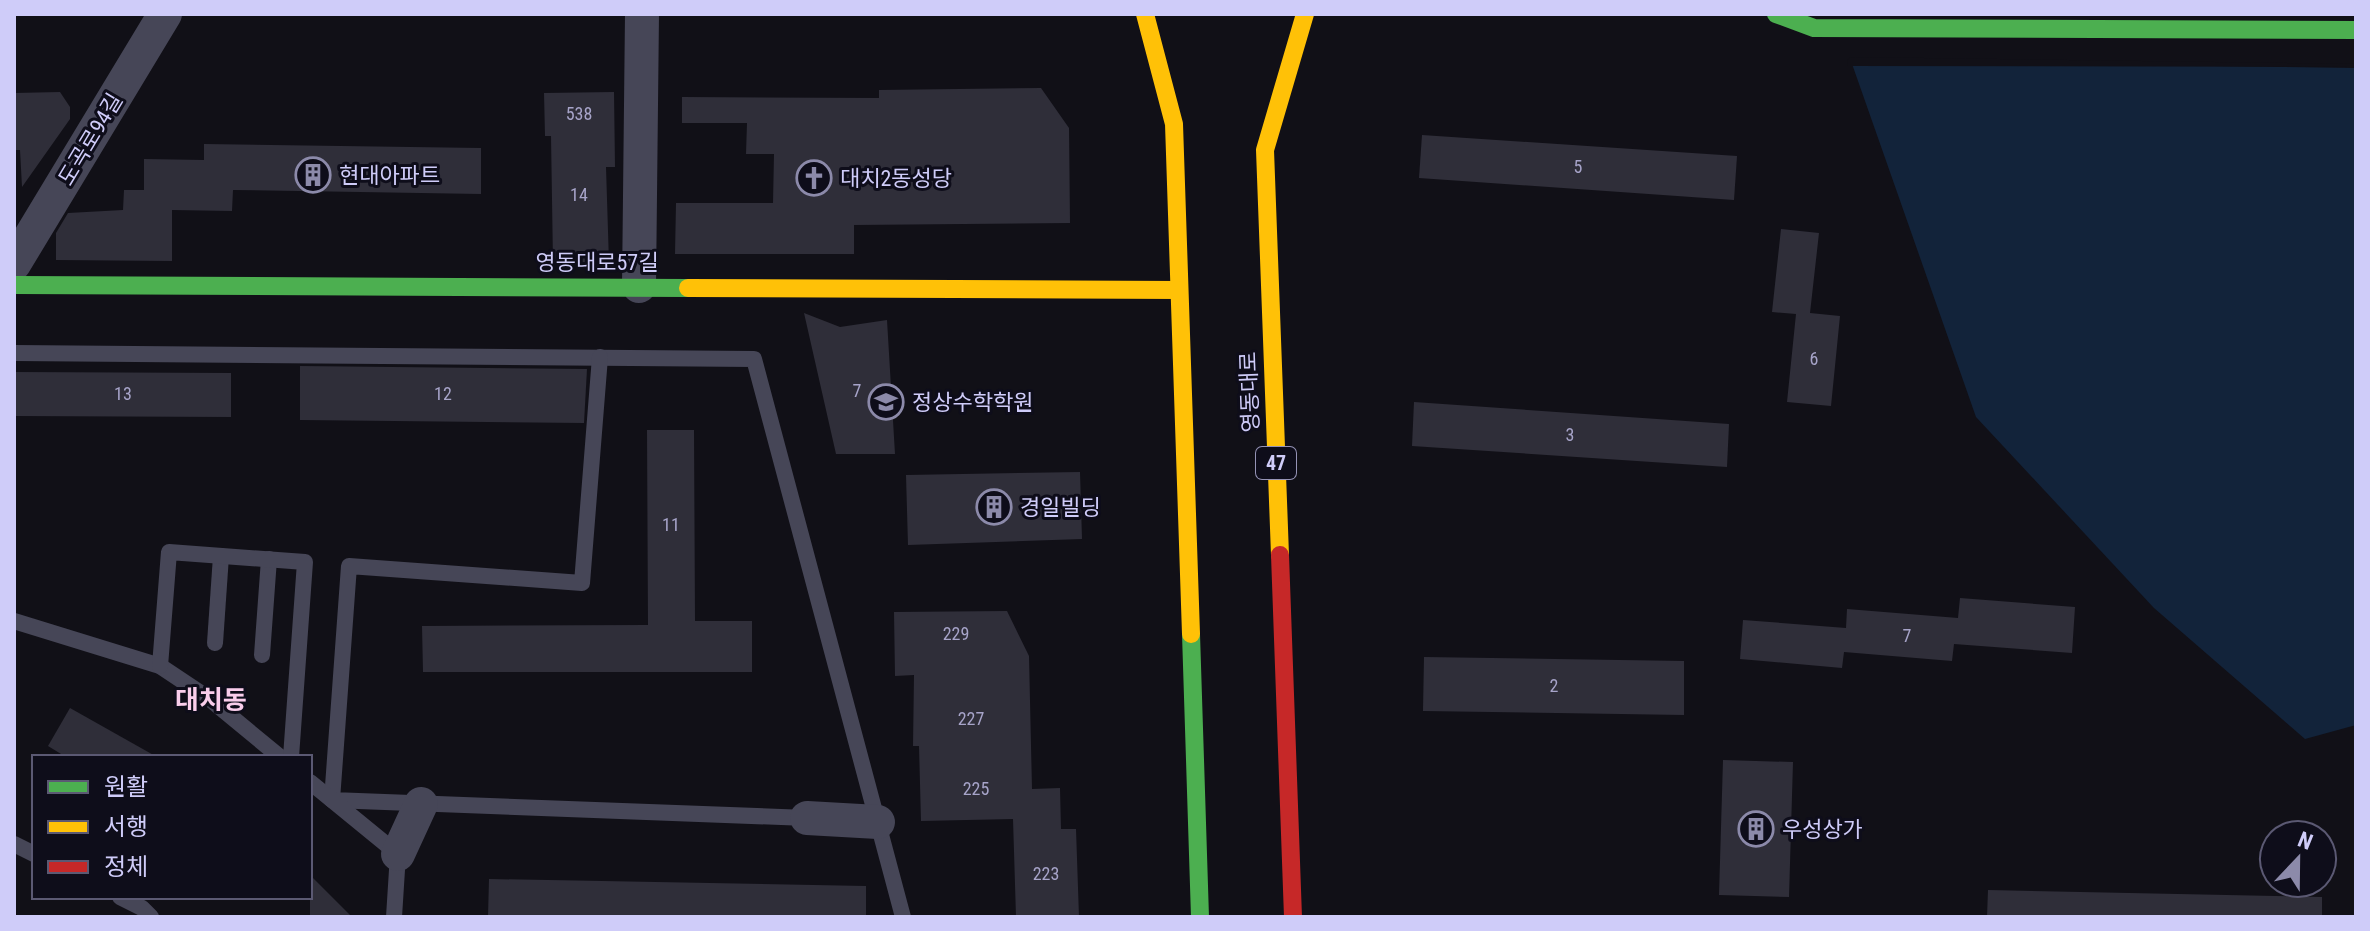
<svg xmlns="http://www.w3.org/2000/svg" width="2370" height="931" font-family="'Roboto Condensed','Noto Sans KR',sans-serif">
	<style>
		.water { fill: #12233a }
		.pier { fill: #111017 }
		.building { fill: #2f2e39 }
		.lines { fill: none; stroke-linecap: round; stroke-linejoin: round }
		.lane { stroke: #464657; stroke-width: 16 }
		.street { stroke: #464657; stroke-width: 34 }
		.fast { stroke: #4caf50; stroke-width: 18 }
		.slow { stroke: #ffc107; stroke-width: 18 }
		.jam { stroke: #c62828; stroke-width: 18 }
		.labels { text-anchor: middle; stroke-width: 6; stroke-linejoin: round; paint-order: stroke }
		.number-label { font-size: 18px; fill: #a7a4c9 }
		.shield { fill: #0e0d1a; stroke: #9593b6; stroke-width: 2 }
		.shield-label { font-size: 20px; font-weight: bold; fill: #cfccf9 }
		.street-label { font-size: 22px; fill: #cfccf9; stroke: #0e0d1a }
		.poi-label { font-size: 22px; fill: #cfccf9; stroke: #0e0d1a; text-anchor: start }
		.quarter-label { font-size: 26px; font-weight: bold; fill: #f9cdeb; stroke: #0e0d1a }
	</style>
	<rect width="100%" height="100%" fill="#111017"/>
	<polygon class="water" points="1851,61 2356,68 2356,725 2305,739 2154,608 1976,417"/>
	<polygon class="pier" points="1851,57 2356,64 2356,67 1848,66 1847,60"/>
	<g class="building">
		<polygon points="1041,88 1069,128 1070,223 854,225 854,254 675,254 676,203 773,203 774,154 746,154 747,123 682,123 682,97 879,98 879,90"/>
		<polygon points="60,92 70,107 70,119 22,187 20,150 14,150 14,93"/>
		<polygon points="614,92 615,167 606,167 609,263 553,262 551,136 545,136 544,93"/>
		<polygon points="1422,135 1737,156 1734,200 1419,178"/>
		<polygon points="204,144 481,148 481,194 233,190 232,211 172,210 172,261 56,260 56,233 68,213 123,210 124,190 144,190 144,159 204,160"/>
		<polygon points="1781,229 1819,233 1810,313 1840,316 1831,406 1787,402 1796,314 1772,312"/>
		<polygon points="804,313 840,327 887,320 895,454 836,454"/>
		<polygon points="300,366 587,369 584,423 300,420"/>
		<polygon points="14,372 231,373 231,417 14,416"/>
		<polygon points="1414,402 1729,424 1727,467 1412,446"/>
		<polygon points="647,430 694,430 695,621 752,621 752,672 423,672 422,626 648,625"/>
		<polygon points="1080,472 1082,539 908,545 906,475"/>
		<polygon points="1960,598 2075,607 2072,653 1954,644 1952,661 1844,652 1842,668 1740,659 1743,620 1846,628 1847,609 1958,618"/>
		<polygon points="1007,611 1029,656 1032,789 1060,788 1061,829 1076,829 1079,917 1016,917 1013,819 921,821 919,746 913,746 914,675 895,676 894,612"/>
		<polygon points="1424,657 1684,661 1684,715 1423,711"/>
		<polygon points="70,708 157,757 66,757 48,746"/>
		<polygon points="1723,760 1793,762 1789,897 1719,895"/>
		<polygon points="310,875 352,917 310,917"/>
		<polygon points="489,879 866,886 866,917 488,917"/>
		<polygon points="1988,890 2322,897 2322,917 1987,917"/>
	</g>
	<g class="lines">
		<g class="lane">
			<polyline points="14,353 754,359 903,917"/>
			<polyline points="600,357 582,583 349,566 332,800 807,818"/>
			<polyline points="14,621 160,666 211,700 280,757"/>
			<polyline points="215,643 221,556"/>
			<polyline points="262,655 269,559"/>
			<polyline points="160,666 169,552 305,562 291,757"/>
			<polyline points="310,782 398,854 394,917"/>
			<polyline points="14,844 34,854"/>
			<polyline points="120,897 142,908 151,917"/>
		</g>
		<g class="street">
			<polyline points="14,264 165,14"/>
			<polyline points="639,286 642,14"/>
			<polyline points="807,818 878,822"/>
			<polyline points="398,854 421,804"/>
		</g>
		<g class="fast">
			<polyline points="1776,14 1814,28 2356,30"/>
			<polyline points="14,285 688,288"/>
			<polyline points="1191,634 1200,917"/>
		</g>
		<g class="slow">
			<polyline points="1145,14 1174,124 1191,634"/>
			<polyline points="688,288 1179,290"/>
			<polyline points="1280,555 1265,150 1305,14"/>
		</g>
		<polyline class="jam" points="1280,555 1293,917"/>
	</g>
	<defs>
		<symbol id="building-ring" viewBox="-11 -11 22 22"><circle r="9.5" fill="#0e0d1a" stroke="#8c8aaa" stroke-width="1.5"/><path d="M-4-6H4V6H1V3H-1V6H-4ZM-2.5-4.3h1.7v1.8h-1.7ZM.8-4.3h1.7v1.8H.8ZM-2.5-1h1.7V.8h-1.7ZM.8-1h1.7V.8H.8Z" fill="#8c8aaa"/></symbol>
		<symbol id="church-ring" viewBox="-11 -11 22 22"><circle r="9.5" fill="#0e0d1a" stroke="#8c8aaa" stroke-width="1.5"/><path d="M-1.2-6h2.4v3.5h3.3v2.4h-3.3V6h-2.4V-.1h-3.3v-2.4h3.3Z" fill="#8c8aaa"/></symbol>
		<symbol id="school-ring" viewBox="-11 -11 22 22"><circle r="9.5" fill="#0e0d1a" stroke="#8c8aaa" stroke-width="1.5"/><path d="M0-5L7-2L0 1L-7-2ZM-4 1L0 2.5L4 1V4Q0 6-4 4Z" fill="#8c8aaa"/></symbol>
	</defs>
	<g fill-rule="evenodd">
		<use href="#building-ring" x="293" y="155" width="40" height="40"/>
		<use href="#church-ring" x="794" y="158" width="40" height="40"/>
		<use href="#school-ring" x="866" y="382" width="40" height="40"/>
		<use href="#building-ring" x="974" y="487" width="40" height="40"/>
		<use href="#building-ring" x="1736" y="809" width="40" height="40"/>
	</g>
	<g class="labels">
		<g class="number-label">
			<text x="579" y="120">538</text>
			<text x="1578" y="173">5</text>
			<text x="579" y="201">14</text>
			<text x="1814" y="365">6</text>
			<text x="857" y="397">7</text>
			<text x="123" y="400">13</text>
			<text x="443" y="400">12</text>
			<text x="1570" y="441">3</text>
			<text x="671" y="531">11</text>
			<text x="956" y="640">229</text>
			<text x="1907" y="642">7</text>
			<text x="1554" y="692">2</text>
			<text x="971" y="725">227</text>
			<text x="976" y="795">225</text>
			<text x="1046" y="880">223</text>
		</g>
		<rect class="shield" x="1256" y="447" width="40" height="32" rx="6"/>
		<g class="shield-label">
			<text x="1276" y="470">47</text>
		</g>
		<g class="street-label">
			<text transform="translate(90 139) rotate(-59)" y="8">도곡로94길</text>
			<text x="597" y="270">영동대로57길</text>
			<text transform="translate(1249 392) rotate(-92)" y="8">영동대로</text>
		</g>
		<g class="poi-label">
			<text x="339" y="183">현대아파트</text>
			<text x="840" y="186">대치2동성당</text>
			<text x="912" y="410">정상수학학원</text>
			<text x="1020" y="515">경일빌딩</text>
			<text x="1782" y="837">우성상가</text>
		</g>
		<g class="quarter-label">
			<text x="211" y="709">대치동</text>
		</g>
	</g>
	<rect width="2370" height="931" fill="none" stroke="#cfccf9" stroke-width="32"/>
	<rect x="32" y="755" width="280" height="144" fill="#0e0d1a" stroke="#5b5973" stroke-width="2"/>
	<rect x="48" y="781" width="40" height="12" fill="#4caf50" stroke="#5b5973" stroke-width="2"/>
	<text x="104" y="795" font-size="24" fill="#cfccf9">원활</text>
	<rect x="48" y="821" width="40" height="12" fill="#ffc107" stroke="#5b5973" stroke-width="2"/>
	<text x="104" y="835" font-size="24" fill="#cfccf9">서행</text>
	<rect x="48" y="861" width="40" height="12" fill="#c62828" stroke="#5b5973" stroke-width="2"/>
	<text x="104" y="875" font-size="24" fill="#cfccf9">정체</text>
	<g transform="translate(2298 859) rotate(22)"><circle r="38" fill="#0e0d1a" stroke="#5b5973" stroke-width="2"/>
	<path d="M0-6L14 30L0 20L-14 30Z" fill="#8c8aaa"/>
	<text y="-12" font-size="22" font-weight="bold" text-anchor="middle" fill="#cfccf9">N</text>
	</g>
</svg>
